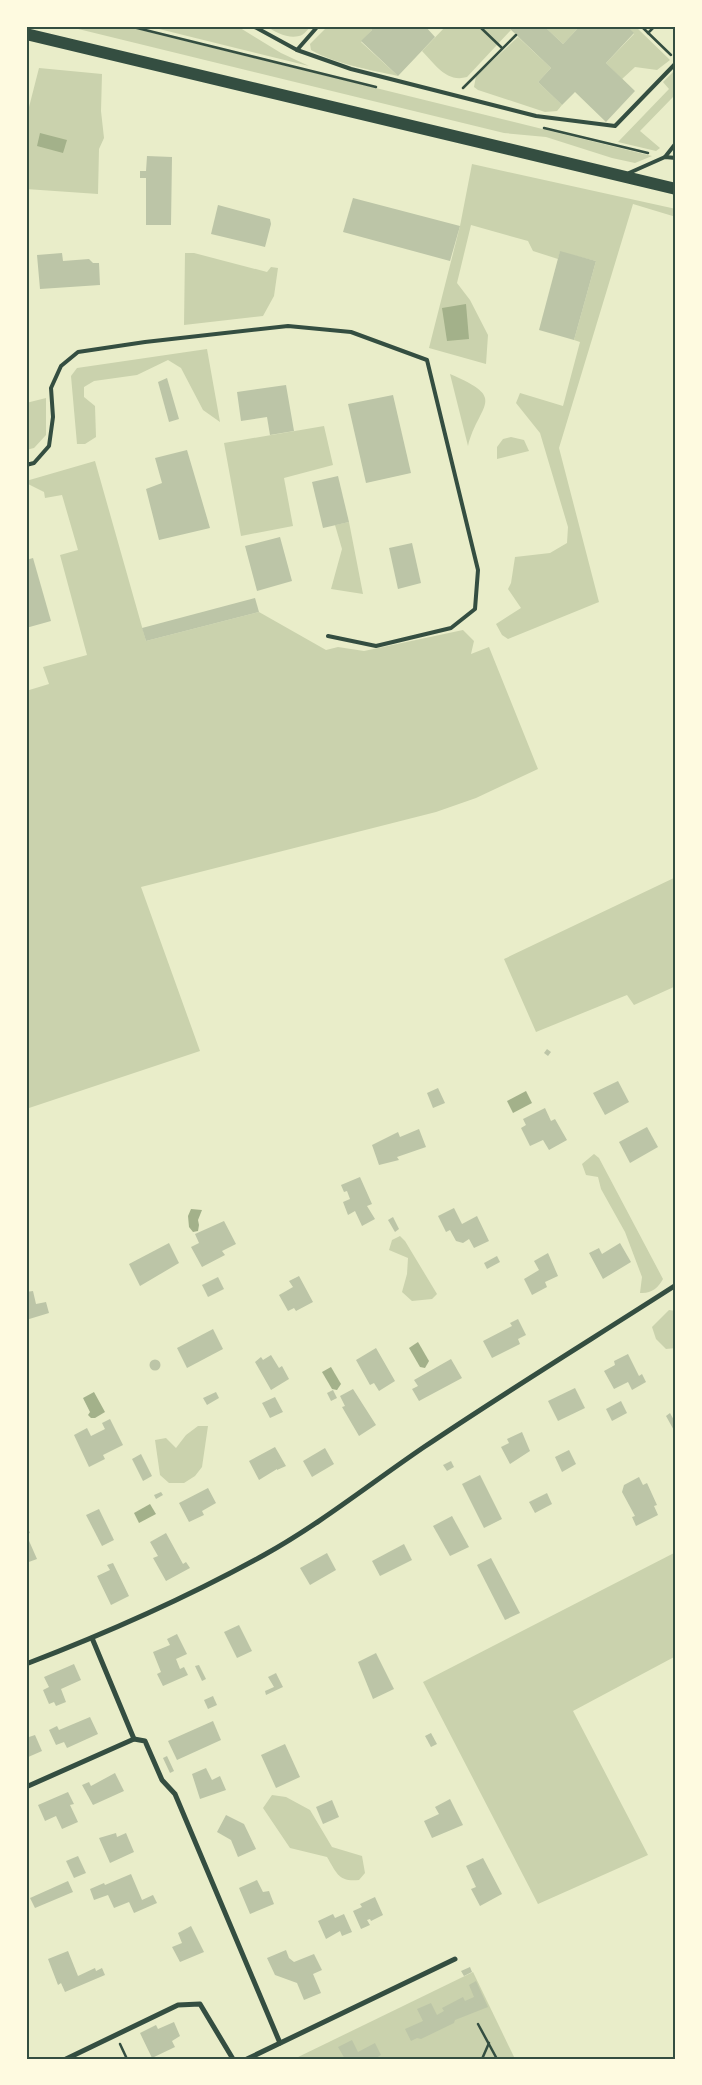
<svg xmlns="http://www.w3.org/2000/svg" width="702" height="2085" font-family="'Open Sans',sans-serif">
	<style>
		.green { fill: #cad2ad }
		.water { fill: #a3b18a }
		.building { fill: #bcc5a7 }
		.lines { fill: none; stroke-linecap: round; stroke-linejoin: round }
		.path { stroke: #344e41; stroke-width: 2.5 }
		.service { stroke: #344e41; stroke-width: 4 }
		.minor { stroke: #344e41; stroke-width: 5 }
		.primary { stroke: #344e41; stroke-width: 12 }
		.neatline { fill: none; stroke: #344e41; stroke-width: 2 }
	</style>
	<rect width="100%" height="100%" fill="#e9edc9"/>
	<g class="green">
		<polygon points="66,26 124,26 652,156 635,163 612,158 546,137 504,133"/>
		<polygon points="147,26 237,26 281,53 309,66"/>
		<path d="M267,26h44c-3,3 -6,7 -9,9 -11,5 -27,-2 -35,-9z"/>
		<path d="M328,26h39l5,4 -11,12 37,34c-27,-6 -63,-12 -87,-26l-1,-6z"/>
		<path d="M446,26h61l4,4 -44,47c-21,6 -32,-13 -45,-26z"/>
		<polygon points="544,26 580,26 563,44"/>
		<polygon points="627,26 635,26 670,60 657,70 635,67 622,79 606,63 634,34"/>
		<polygon points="518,37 551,68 538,82 562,105 557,111 545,112 478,90 474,87 476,76"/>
		<polygon points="39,68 102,74 101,111 104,138 99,149 98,194 26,189 26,111 28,111"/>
		<polygon points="676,69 676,99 673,97 640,131 660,148 656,151 618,142 669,89 663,82"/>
		<polygon points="472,164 676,209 676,217 633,204 559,448 599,602 508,639 502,635 496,624 521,608 508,589 511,583 515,557 550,553 567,543 568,527 540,433 516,403 520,393 563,406 580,342 574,340 596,261 560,252 558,259 533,251 528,241 471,225 457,283 470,300 488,335 486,364 429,348 460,226"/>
		<polygon points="185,253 194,253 267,272 271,267 278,268 274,296 263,316 184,325"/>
		<polygon points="207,349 220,422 203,410 181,368 168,360 137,375 94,381 84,387 84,397 95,406 96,437 85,444 77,444 71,376 77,368"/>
		<path d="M450,374c59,25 29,29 18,72z"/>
		<polygon points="46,398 46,435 34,448 26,450 26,403"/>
		<polygon points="324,426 333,465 284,478 293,526 241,536 224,443"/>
		<polygon points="511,437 524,440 529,451 497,459 497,447 503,439"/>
		<polygon points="95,461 146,641 259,612 326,650 338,647 364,651 463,630 474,641 471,654 489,647 538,769 476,798 436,812 141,887 200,1051 26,1109 26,691 49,684 43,667 87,655 60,555 78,550 62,495 45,498 44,492 26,483 26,481"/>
		<polygon points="349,522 363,594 331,589 342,549 335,525"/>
		<polygon points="676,877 676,986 634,1005 627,995 536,1032 504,959"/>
		<path d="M594,1154l5,4 64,121c-5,9 -12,15 -23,14l2,-16 -17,-45 -24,-43 -3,-12 -12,-2 -4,-11z"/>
		<polygon points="400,1236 405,1241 437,1294 432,1299 412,1301 402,1292 407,1274 408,1258 389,1250 392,1240"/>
		<polygon points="669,1310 676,1311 676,1348 666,1349 656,1339 652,1327"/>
		<polygon points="198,1426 208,1426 202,1467 195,1476 184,1483 169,1483 160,1475 155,1440 166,1438 176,1448 186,1435"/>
		<polygon points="676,1552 676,1656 573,1711 648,1855 538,1904 423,1682"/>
		<path d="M272,1795l14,2 24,13 22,37 30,9 3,17 -6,7c-20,2 -22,-6 -32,-23l-37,-9 -27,-40z"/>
		<polygon points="473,1972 515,2059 294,2059"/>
	</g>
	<g class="water">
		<polygon points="40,133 67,140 63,153 37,146"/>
		<polygon points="466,304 469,339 447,341 442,308"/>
		<polygon points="526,1091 532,1103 513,1113 507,1101"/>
		<polygon points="191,1209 202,1210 198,1220 199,1225 198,1231 193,1232 189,1227 188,1216"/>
		<polygon points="418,1342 429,1361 425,1368 420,1367 409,1348"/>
		<polygon points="331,1367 341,1384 337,1390 332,1389 322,1372"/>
		<polygon points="94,1392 105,1412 95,1418 91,1418 88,1415 90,1412 83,1398"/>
		<polygon points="150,1504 156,1514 139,1523 134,1513"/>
	</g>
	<g class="building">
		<polygon points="367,26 425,26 435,37 398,76 361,41 372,30"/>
		<polygon points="507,26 544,26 563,44 580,26 627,26 634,33 606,63 635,91 606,122 575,92 562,105 538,82 551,68"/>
		<polygon points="147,156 172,157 171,225 146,225 146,178 140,178 140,171 146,171"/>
		<polygon points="353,198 460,226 450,261 343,232"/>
		<polygon points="218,205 270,219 271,224 265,247 211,234"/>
		<polygon points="560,251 596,261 574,340 539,330"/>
		<polygon points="62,253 63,261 89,259 93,263 99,263 100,285 40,289 37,255"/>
		<polygon points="167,378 179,419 169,422 158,382"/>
		<polygon points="286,385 294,431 270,435 267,417 241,421 237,392"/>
		<polygon points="393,395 411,473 366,483 348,404"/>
		<polygon points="187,450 210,528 159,540 146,489 162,483 155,458"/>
		<polygon points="338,476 349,522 323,528 312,482"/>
		<polygon points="280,537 292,581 257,591 245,546"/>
		<polygon points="412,543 421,583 398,589 389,548"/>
		<polygon points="33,558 51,621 26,628 26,560"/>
		<polygon points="255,598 259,612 146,641 142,628"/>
		<polygon points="547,1049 551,1052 548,1056 544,1053"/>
		<polygon points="618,1081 629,1102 605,1115 593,1093"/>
		<polygon points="438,1088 445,1103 433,1108 427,1093"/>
		<polygon points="545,1108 551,1121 555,1119 567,1140 549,1150 543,1140 530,1146 521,1128 526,1125 523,1119"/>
		<polygon points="647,1127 658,1147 630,1163 619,1142"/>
		<polygon points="419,1129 426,1147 397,1157 399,1160 379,1165 372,1145 398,1132 400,1137"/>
		<polygon points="360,1177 372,1204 367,1206 375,1219 362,1226 355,1211 348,1215 343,1202 350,1199 347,1191 344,1192 341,1185"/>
		<polygon points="454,1208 462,1224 477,1216 489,1241 474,1248 469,1239 463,1243 456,1241 450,1230 446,1232 438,1216"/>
		<polygon points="393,1217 399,1229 395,1232 388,1220"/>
		<polygon points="224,1221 236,1244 222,1251 225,1255 202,1267 191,1247 199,1243 195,1234"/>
		<polygon points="169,1243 179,1263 140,1286 129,1264"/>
		<polygon points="620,1243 631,1262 603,1279 589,1253 599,1248 602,1254"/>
		<polygon points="548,1253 558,1276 545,1282 547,1287 532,1295 524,1279 539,1270 534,1261"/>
		<polygon points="497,1256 500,1262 487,1269 484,1263"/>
		<polygon points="299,1276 313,1302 296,1311 294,1308 288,1311 279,1295 293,1287 289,1281"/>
		<polygon points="218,1277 224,1289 208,1297 202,1285"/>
		<polygon points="33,1291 36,1304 46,1302 49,1313 26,1320 26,1292"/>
		<polygon points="518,1319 526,1335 518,1339 520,1344 492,1358 483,1341 512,1326 510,1323"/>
		<polygon points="213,1329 223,1349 187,1368 177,1348"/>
		<polygon points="376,1348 395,1381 379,1391 374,1383 370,1385 356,1360"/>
		<polygon points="628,1354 639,1376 642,1374 646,1382 632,1390 628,1382 614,1389 604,1371 615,1365 614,1361"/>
		<polygon points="271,1355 279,1368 282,1366 289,1379 271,1390 255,1362 261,1357 263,1360"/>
		<polygon points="451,1359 462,1378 419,1401 412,1389 418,1386 414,1380"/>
		<circle cx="155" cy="1365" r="5.5"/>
		<polygon points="575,1388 585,1408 558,1421 548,1401"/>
		<polygon points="353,1389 376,1425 359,1436 342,1407 345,1406 340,1396"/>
		<polygon points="333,1390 337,1398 331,1401 327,1393"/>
		<polygon points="216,1392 219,1398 207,1405 203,1398"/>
		<polygon points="275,1397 283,1412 270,1418 262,1403"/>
		<polygon points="621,1401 627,1413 612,1421 606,1409"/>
		<polygon points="670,1413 676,1424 676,1434 666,1416"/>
		<polygon points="110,1419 123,1445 103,1455 105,1459 89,1467 74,1435 87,1428 91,1436 105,1429 102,1423"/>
		<polygon points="522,1432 530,1451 510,1464 501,1447 509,1443 507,1439"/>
		<polygon points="275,1447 286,1466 277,1470 277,1469 259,1480 249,1461"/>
		<polygon points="325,1448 334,1464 312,1477 303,1461"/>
		<polygon points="569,1450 576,1464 562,1472 555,1457"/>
		<polygon points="141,1454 152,1476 143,1481 132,1459"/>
		<polygon points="451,1461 454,1467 447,1471 443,1465"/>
		<polygon points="480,1475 502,1519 484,1528 462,1484"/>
		<polygon points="639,1477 643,1485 647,1483 657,1505 654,1506 658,1515 636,1526 632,1517 635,1516 622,1492 624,1485"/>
		<polygon points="208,1488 216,1503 202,1511 204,1515 189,1522 179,1503"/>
		<polygon points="161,1492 163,1495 156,1499 154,1495"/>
		<polygon points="547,1493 552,1504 535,1513 529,1502"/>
		<polygon points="99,1509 114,1540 102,1546 86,1515"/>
		<polygon points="452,1516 469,1547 450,1556 433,1526"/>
		<polygon points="26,1524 30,1533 26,1534 37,1559 26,1563"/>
		<polygon points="166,1533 183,1564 186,1562 190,1568 166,1581 153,1558 158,1556 150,1542"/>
		<polygon points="404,1544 412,1560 380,1576 372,1561"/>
		<polygon points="327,1553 336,1570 310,1585 300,1568"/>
		<polygon points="491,1558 520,1613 505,1620 477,1565"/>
		<polygon points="113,1563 129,1596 111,1605 97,1576 110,1570 107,1565"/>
		<polygon points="239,1625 252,1651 237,1658 224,1632"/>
		<polygon points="177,1634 187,1654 176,1659 180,1669 184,1667 188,1675 163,1686 157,1674 161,1672 153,1652 170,1645 167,1639"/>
		<polygon points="376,1653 394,1689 373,1699 358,1662"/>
		<polygon points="74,1664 81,1680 61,1689 66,1702 56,1706 54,1702 49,1704 43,1690 49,1687 44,1677"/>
		<polygon points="199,1665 206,1679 202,1681 195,1666"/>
		<polygon points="276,1673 283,1687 266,1695 265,1691 274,1687 268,1677"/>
		<polygon points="213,1696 217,1705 208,1709 204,1700"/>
		<polygon points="90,1717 98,1734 67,1748 64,1742 56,1745 49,1730 57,1726 59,1730"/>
		<polygon points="213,1721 221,1740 177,1760 168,1741"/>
		<polygon points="431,1733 437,1744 431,1747 425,1736"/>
		<polygon points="35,1735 42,1751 26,1758 26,1738"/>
		<polygon points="285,1744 300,1777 276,1788 261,1755"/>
		<polygon points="167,1756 174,1771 170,1773 163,1758"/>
		<polygon points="206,1768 212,1780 220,1776 226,1790 200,1799 192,1774"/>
		<polygon points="115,1773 124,1791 93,1805 82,1785 89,1782 91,1786"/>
		<polygon points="68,1792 74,1804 70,1805 78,1822 62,1829 56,1816 45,1821 38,1805"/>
		<polygon points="450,1799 463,1825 432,1838 424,1821 439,1814 435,1807"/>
		<polygon points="332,1800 339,1817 323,1824 316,1807"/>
		<polygon points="226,1815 244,1824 256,1849 238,1857 231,1840 217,1832"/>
		<polygon points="116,1833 117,1837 126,1833 134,1852 110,1863 99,1838"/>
		<polygon points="78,1856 86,1873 74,1878 66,1861"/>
		<polygon points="483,1858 502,1894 480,1906 471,1889 476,1887 466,1866"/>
		<polygon points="131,1874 142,1900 153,1895 157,1903 134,1913 129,1902 114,1908 108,1895 94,1900 90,1889 104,1883 105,1885"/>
		<polygon points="257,1880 263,1892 269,1891 274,1904 250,1914 239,1888"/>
		<polygon points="68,1881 73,1892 35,1908 30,1898"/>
		<polygon points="375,1897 383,1915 371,1921 370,1919 367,1920 370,1925 361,1929 353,1911 362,1907 360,1904"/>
		<polygon points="333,1914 335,1918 344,1914 352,1932 342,1936 340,1931 326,1939 318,1921"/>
		<polygon points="191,1926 204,1952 180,1962 172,1947 182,1943 178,1933"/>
		<polygon points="286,1950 289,1958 294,1962 314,1954 322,1970 313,1974 321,1993 304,2000 297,1983 275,1975 267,1958"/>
		<polygon points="68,1951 78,1976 95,1968 96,1971 102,1968 105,1975 65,1992 61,1983 58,1985 48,1959"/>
		<polygon points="470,1967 472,1972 464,1976 461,1971"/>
		<polygon points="476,1981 488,2007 455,2020 454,2023 421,2039 417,2038 411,2041 405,2029 423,2021 417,2009 431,2003 437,2015 444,2011 442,2008 463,1997 465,2001 474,1997 469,1985"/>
		<polygon points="174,2022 180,2036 172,2041 175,2047 152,2058 140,2033 156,2025 158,2029"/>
		<polygon points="352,2040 358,2052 375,2043 381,2055 374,2059 345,2059 338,2047"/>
	</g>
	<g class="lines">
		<g class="path">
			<polyline points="129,26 376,87"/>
			<polyline points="479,26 502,48"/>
			<polyline points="641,26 671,55"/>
			<polyline points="648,33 655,26"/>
			<polyline points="463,88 516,35"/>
			<polyline points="544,128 648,153"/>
			<polyline points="478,2024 497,2059"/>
			<polyline points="120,2044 127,2059"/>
			<polyline points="482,2059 489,2043"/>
		</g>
		<g class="service">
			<polyline points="253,26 297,50 318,26"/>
			<polyline points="297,50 351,69 536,116 615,126 676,63"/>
			<polyline points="665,157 676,143"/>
			<polyline points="629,173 665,157 676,158"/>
			<polyline points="26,465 34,463 49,446 53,417 51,388 61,366 78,352 145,342 288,326 351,332 427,360 478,570 475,609 451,628 376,646 328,636"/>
		</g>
		<g class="minor">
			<path d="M26,1664c81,-31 162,-67 238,-109 56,-31 107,-72 160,-108 83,-56 168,-108 252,-162"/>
			<polyline points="134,1739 145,1741 162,1780 175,1794 280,2043"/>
			<polyline points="26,1787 134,1739 92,1638"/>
			<polyline points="66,2059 178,2005 200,2004 233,2059"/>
			<polyline points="247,2059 455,1959"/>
		</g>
		<polyline class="primary" points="26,34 676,189"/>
	</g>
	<rect width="702" height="2085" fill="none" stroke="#fefae0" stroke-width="55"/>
	<rect x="28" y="28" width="646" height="2030" class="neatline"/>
</svg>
